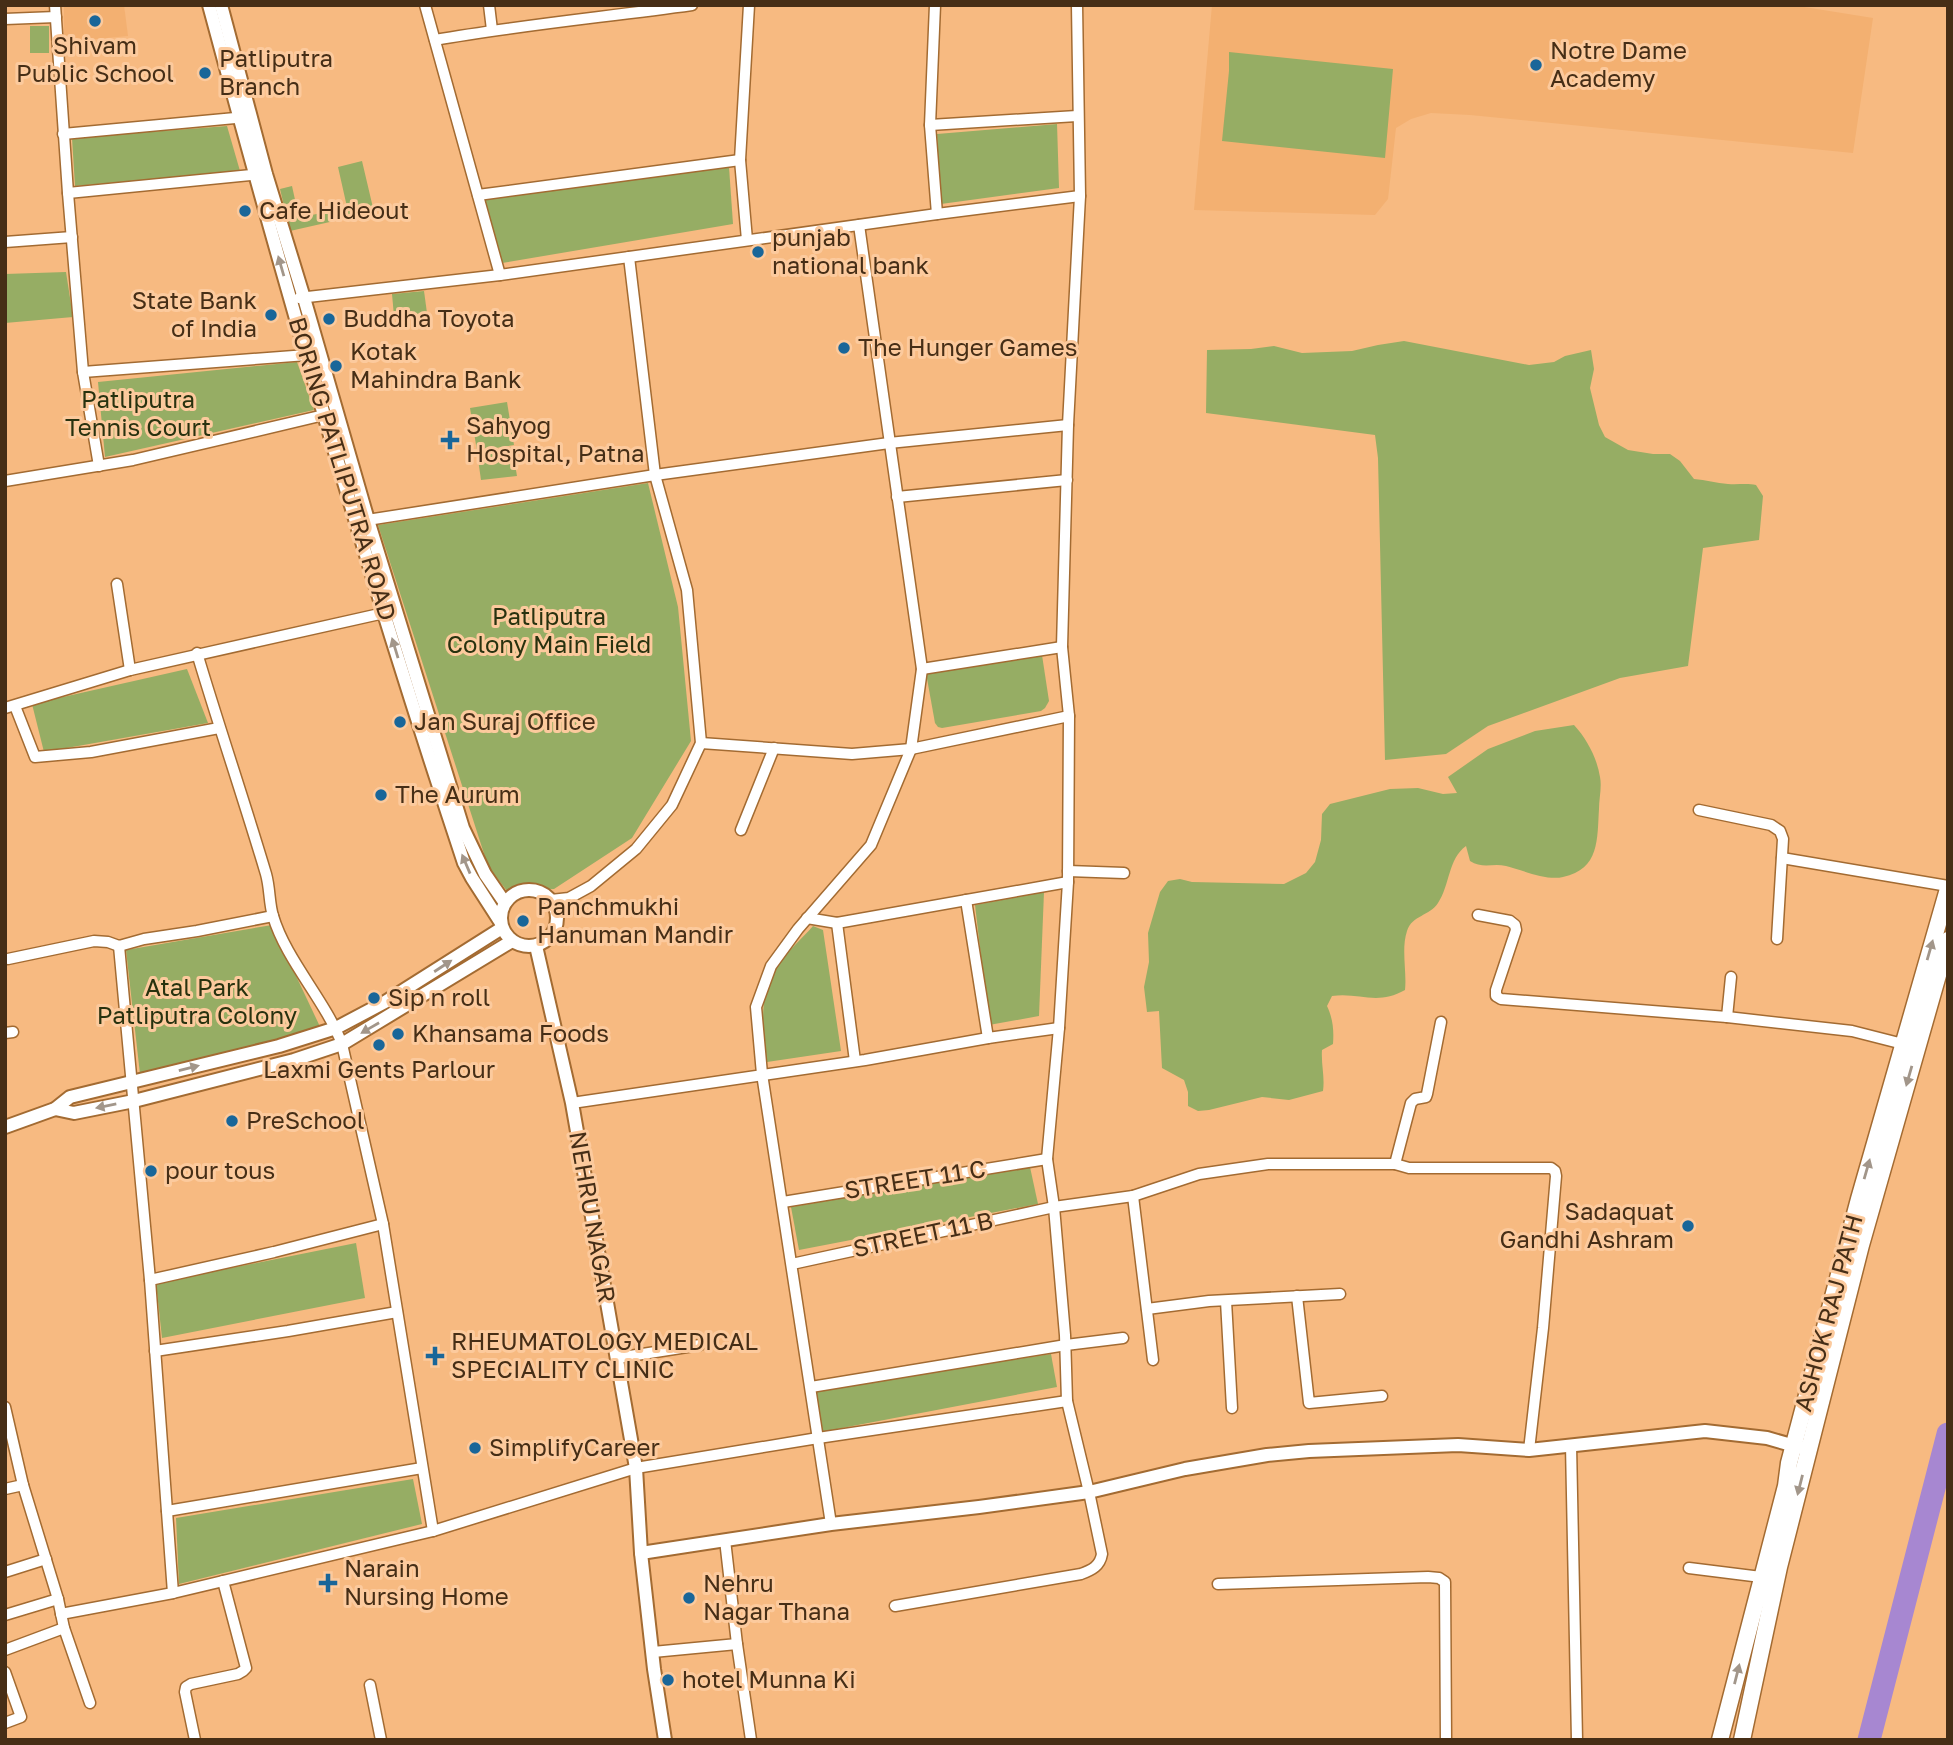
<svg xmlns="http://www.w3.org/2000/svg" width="1953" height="1745" font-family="'Golos Text',sans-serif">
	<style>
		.built { fill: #f3b071 }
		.green { fill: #96ad64 }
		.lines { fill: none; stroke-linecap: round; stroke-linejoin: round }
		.river { stroke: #a787d1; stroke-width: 23 }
		.minor-casing { stroke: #a36b32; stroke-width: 13 }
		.tertiary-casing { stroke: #a36b32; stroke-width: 16 }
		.primary-casing { stroke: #a36b32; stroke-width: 19 }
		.minor { stroke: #fff; stroke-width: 10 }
		.tertiary { stroke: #fff; stroke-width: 12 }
		.primary { stroke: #fff; stroke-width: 16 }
		.oneway { fill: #a2968a }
		.poi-dot { fill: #196699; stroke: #fcca9d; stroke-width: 2.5 }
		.labels { text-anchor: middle; stroke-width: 6; stroke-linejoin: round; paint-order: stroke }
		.poi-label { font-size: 24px; fill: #462e16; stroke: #fcca9d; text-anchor: start }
		.park-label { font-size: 24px; fill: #28320f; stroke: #fcca9d }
		.street-label { font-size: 24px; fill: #462e16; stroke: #fcca9d }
	</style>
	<rect width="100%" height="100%" fill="#f7ba81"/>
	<g class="built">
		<polygon points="64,5 124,5 128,36 64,42"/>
		<polygon points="1212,5 1792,5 1873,18 1853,153 1470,115 1431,113 1411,119 1396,128 1388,199 1375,215 1194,210"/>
	</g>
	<g class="green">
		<rect x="30" y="26" width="19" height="27"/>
		<polygon points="1229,52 1393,69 1385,158 1222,141 1229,71"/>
		<polygon points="1057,124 1059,188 941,204 937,134"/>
		<polygon points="227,126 240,171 75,186 72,138"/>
		<polygon points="362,161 374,212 290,231 280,189 292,186 299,218 347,207 338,167"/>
		<polygon points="729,167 733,224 502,263 484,199"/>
		<polygon points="66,272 73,317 5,323 5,274"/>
		<polygon points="424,291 427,313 394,316 392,294"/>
		<path d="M1404,341l125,24 25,-3 11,-6 26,-6 3,19 -4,19 9,37 6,12 23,13 25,4h17l10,7 14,18c12,1 22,4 34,5 9,1 19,-1 28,1l7,11 -4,44 -56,8 -15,118 -68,12 -132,48 -42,28 -61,6 -7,-302 -3,-23 -169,-22 1,-63 44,-1 23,-3 28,7 50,-2 26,-6z"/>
		<polygon points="297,362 314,410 105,457 98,382"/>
		<polygon points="507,402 514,445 477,451 470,408"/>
		<polygon points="512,447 517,476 481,480 477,452"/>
		<polygon points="648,483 678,607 691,741 632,838 554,889 528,890 513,899 488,866 378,525"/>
		<polygon points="1042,655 1049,701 1045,708 1041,711 942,728 938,727 935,723 926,673"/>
		<polygon points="187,669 208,723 44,752 32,704"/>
		<path d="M1574,725c13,14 23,33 26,52 2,10 -1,22 -1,32 -2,30 1,60 -36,68 -16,4 -41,-7 -57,-11 -13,-3 -24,3 -36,-5l-4,-15c-18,13 -16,39 -28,57 -8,13 -26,12 -31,28 -6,18 0,41 -2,59 -28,16 -46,2 -73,6l-5,10c6,13 7,24 6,38l-11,6c-1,15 3,27 1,41l-34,9 -27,-3 -53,13 -11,1 -10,-5v-14l-4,-12 -22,-12 -3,-57 -12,1 -3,-25 5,-25 -1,-29 12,-41 8,-11 12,-2 12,3 92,2 22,-11 9,-11 6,-22 1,-26 8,-10 60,-15 28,-1 25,6 14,-1 -9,-16 40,-28 47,-18z"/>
		<polygon points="1044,892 1039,1016 989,1025 975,905"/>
		<polygon points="272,925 323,1033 141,1083 126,950"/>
		<path d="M813,926l10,4 18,121 -74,11c-5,-28 -8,-68 8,-94 10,-15 26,-28 38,-42z"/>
		<polygon points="1030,1167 1038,1204 799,1250 791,1207"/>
		<polygon points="356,1243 365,1298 162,1338 156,1283"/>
		<polygon points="1051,1354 1057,1387 821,1432 815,1389"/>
		<polygon points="413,1479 422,1524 179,1584 176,1518"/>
	</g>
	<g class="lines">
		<polyline class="river" points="1869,1740 1948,1434"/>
		<defs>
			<g id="minor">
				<polyline points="55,5 68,193 83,372 99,466"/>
				<polyline points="425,5 500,275"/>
				<polyline points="489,5 492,30"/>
				<polyline points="935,5 930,125 937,214"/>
				<polyline points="5,19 56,17"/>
				<path d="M435,40c85,-15 171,-23 257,-35"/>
				<polyline points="930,125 1077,116"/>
				<polyline points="63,134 246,117"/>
				<polyline points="68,193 262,174"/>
				<polyline points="478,195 740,160"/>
				<polyline points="747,240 740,160 749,5"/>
				<polyline points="5,242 72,237"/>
				<polyline points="299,298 500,275 937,214 1080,196"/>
				<polyline points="83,372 307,355"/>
				<polyline points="5,481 133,460 324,415"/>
				<polyline points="897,497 1067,480"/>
				<polyline points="361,521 655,475 889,443 1068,425"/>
				<polyline points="117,584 130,670"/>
				<path d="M197,653c22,74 47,147 69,221 4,14 3,29 7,42 13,44 52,84 69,128l41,180 50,307"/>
				<polyline points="922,669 1062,647"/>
				<polyline points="15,706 35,757 91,752 219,728"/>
				<polyline points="5,708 130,670 384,613"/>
				<polyline points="701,743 852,754 911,749 1069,716"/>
				<polyline points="1699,810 1771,825 1780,831 1783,839 1777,939"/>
				<polyline points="741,830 774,748"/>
				<polyline points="1782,858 1948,886"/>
				<polyline points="1068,871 1124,873"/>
				<polyline points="551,900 569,898 591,886 636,849 672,805 701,743 687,590 655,475 629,257"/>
				<polyline points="966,900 988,1038"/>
				<polyline points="1478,915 1510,921 1515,925 1516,930 1496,990 1496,996 1501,999 1727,1017 1852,1031 1907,1045"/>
				<polyline points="807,918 837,923 1068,882"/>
				<polyline points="837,923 855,1061"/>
				<polyline points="119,946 150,1280 173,1593"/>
				<polyline points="8,959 94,941 108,942 119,946 144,939 197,931 273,916"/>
				<polyline points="1727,1017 1731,977"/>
				<polyline points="5,1033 13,1032"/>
				<polyline points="572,1103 865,1060 988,1038 1059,1028"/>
				<polyline points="1395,1164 1411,1103 1415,1099 1426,1097 1427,1094 1441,1022"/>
				<polyline points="1133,1196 1153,1360"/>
				<polyline points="783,1202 1047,1159"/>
				<polyline points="792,1264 1054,1207 1133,1196 1199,1174 1268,1164 1395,1164 1409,1168 1551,1168 1555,1171 1556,1176 1543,1328 1529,1450"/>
				<polyline points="150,1280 274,1252 383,1224"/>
				<polyline points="1297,1296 1309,1403 1382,1396"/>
				<polyline points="1226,1301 1232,1408"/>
				<polyline points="1147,1309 1209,1301 1340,1294"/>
				<polyline points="155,1351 288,1331 397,1312"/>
				<polyline points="617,1358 700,1345"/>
				<polyline points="811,1387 1066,1345 1123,1338"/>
				<polyline points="5,1407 23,1485 58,1599 64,1628 90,1703"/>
				<polyline points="1571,1445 1577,1740"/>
				<polyline points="5,1489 23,1485"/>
				<polyline points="167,1511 422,1468"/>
				<polyline points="831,1524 762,1074 756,1007 771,966 798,929 871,845 911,749 922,669 859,225"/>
				<polyline points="1689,1568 1761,1577"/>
				<polyline points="5,1572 46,1559"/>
				<polyline points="1218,1584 1428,1577 1439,1578 1445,1582 1446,1740"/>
				<path d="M895,1606l186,-32c11,-4 19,-8 21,-20l-13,-62 -22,-91 -2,-66 -11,-128 -7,-48 12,-131 9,-146 1,-166 -7,-69 6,-222 12,-229 -3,-191"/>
				<polyline points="61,1614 173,1593 433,1531 636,1468 818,1438 1067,1401"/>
				<polyline points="5,1615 58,1599"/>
				<polyline points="737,1644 751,1740"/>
				<polyline points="5,1650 64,1628"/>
				<polyline points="653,1652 737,1644 725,1540"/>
				<polyline points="5,1672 21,1717 5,1723"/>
				<polyline points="370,1685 381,1740"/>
				<polyline points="195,1740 185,1692 186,1687 191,1684 238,1674 243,1671 246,1668 223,1581"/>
			</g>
			<g id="tertiary">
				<path d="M209,5c77,288 161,575 255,858l8,15 29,45"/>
				<polyline points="221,5 266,174 304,298 368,520 463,828 485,874 505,903"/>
				<circle cx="529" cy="918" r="28"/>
				<polyline points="536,946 572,1103 636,1468 641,1553 654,1669 665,1740"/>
				<polyline points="55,1109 74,1113 134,1101 294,1060 342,1044 512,941"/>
				<polyline points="5,1127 55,1109 70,1097 279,1046 336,1028 385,1002 502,928"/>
				<polyline points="641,1553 831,1524 979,1507 1089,1492 1185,1469 1267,1455 1309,1451 1458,1445 1529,1450 1705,1431 1767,1438 1802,1448"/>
			</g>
			<g id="primary">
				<polyline points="1720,1740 1786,1486 1789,1463 1859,1199 1948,889"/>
				<polyline points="1742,1740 1779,1567 1861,1245 1948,940"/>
			</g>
		</defs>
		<use href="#minor" class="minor-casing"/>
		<use href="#tertiary" class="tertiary-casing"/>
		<use href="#primary" class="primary-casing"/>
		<use href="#minor" class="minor"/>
		<use href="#tertiary" class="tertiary"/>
		<use href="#primary" class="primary"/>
	</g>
	<defs><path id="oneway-solid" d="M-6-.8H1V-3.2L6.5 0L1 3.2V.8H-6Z" transform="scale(1.75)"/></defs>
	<g class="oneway">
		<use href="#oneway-solid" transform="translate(281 266) rotate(-106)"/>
		<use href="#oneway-solid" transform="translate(395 648) rotate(-107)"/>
		<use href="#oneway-solid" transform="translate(466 864) rotate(-113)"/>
		<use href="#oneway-solid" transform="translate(1930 950) rotate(-74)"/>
		<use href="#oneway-solid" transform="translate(443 966) rotate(-33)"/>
		<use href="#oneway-solid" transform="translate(370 1028) rotate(150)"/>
		<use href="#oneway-solid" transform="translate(189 1068) rotate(-14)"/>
		<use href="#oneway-solid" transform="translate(1909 1076) rotate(106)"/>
		<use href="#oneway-solid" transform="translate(106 1106) rotate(169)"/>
		<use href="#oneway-solid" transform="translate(1867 1169) rotate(-74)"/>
		<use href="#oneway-solid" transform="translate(1800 1485) rotate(104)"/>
		<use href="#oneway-solid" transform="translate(1737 1674) rotate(-76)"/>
	</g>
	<g class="poi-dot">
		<circle cx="95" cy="21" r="7"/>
		<circle cx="1536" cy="65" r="7"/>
		<circle cx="205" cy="73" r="7"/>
		<circle cx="245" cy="211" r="7"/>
		<circle cx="758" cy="252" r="7"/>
		<circle cx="271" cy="315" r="7"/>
		<circle cx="329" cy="319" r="7"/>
		<circle cx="844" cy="348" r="7"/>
		<circle cx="336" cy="366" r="7"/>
		<path d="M446.5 429.5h7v7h7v7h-7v7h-7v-7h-7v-7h7z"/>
		<circle cx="400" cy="722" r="7"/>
		<circle cx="381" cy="795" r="7"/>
		<circle cx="523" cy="921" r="7"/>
		<circle cx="374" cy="998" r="7"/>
		<circle cx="398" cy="1034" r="7"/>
		<circle cx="379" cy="1045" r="7"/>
		<circle cx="232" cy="1121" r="7"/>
		<circle cx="151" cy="1171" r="7"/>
		<circle cx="1688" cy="1226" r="7"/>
		<path d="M431.5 1345.5h7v7h7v7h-7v7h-7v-7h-7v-7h7z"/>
		<circle cx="475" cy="1448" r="7"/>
		<path d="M324.5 1572.5h7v7h7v7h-7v7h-7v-7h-7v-7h7z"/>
		<circle cx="689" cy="1598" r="7"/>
		<circle cx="668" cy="1680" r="7"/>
	</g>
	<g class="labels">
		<g class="poi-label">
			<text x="95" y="54" text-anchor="middle">Shivam<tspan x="95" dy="28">Public School</tspan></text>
			<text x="1550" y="59">Notre Dame<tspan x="1550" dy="28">Academy</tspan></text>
			<text x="219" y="67">Patliputra<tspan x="219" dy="28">Branch</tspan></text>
			<text x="259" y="219">Cafe Hideout</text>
			<text x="772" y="246">punjab<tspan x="772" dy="28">national bank</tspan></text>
			<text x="257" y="309" text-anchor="end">State Bank<tspan x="257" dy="28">of India</tspan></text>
			<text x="343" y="327">Buddha Toyota</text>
			<text x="858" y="356">The Hunger Games</text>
			<text x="350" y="360">Kotak<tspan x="350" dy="28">Mahindra Bank</tspan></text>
			<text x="466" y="434">Sahyog<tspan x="466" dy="28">Hospital, Patna</tspan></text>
			<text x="414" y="730">Jan Suraj Office</text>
			<text x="395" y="803">The Aurum</text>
			<text x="537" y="915">Panchmukhi<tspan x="537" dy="28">Hanuman Mandir</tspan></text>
			<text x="388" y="1006">Sip n roll</text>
			<text x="412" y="1042">Khansama Foods</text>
			<text x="379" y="1078" text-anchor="middle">Laxmi Gents Parlour</text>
			<text x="246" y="1129">PreSchool</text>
			<text x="165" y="1179">pour tous</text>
			<text x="1674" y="1220" text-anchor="end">Sadaquat<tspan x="1674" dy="28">Gandhi Ashram</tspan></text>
			<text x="451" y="1350">RHEUMATOLOGY MEDICAL<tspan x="451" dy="28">SPECIALITY CLINIC</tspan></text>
			<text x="489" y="1456">SimplifyCareer</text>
			<text x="344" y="1577">Narain<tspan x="344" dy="28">Nursing Home</tspan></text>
			<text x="703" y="1592">Nehru<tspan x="703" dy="28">Nagar Thana</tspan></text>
			<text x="682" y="1688">hotel Munna Ki</text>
		</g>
		<g class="park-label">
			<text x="138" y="408">Patliputra<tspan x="138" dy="28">Tennis Court</tspan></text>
			<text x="549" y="625">Patliputra<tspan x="549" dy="28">Colony Main Field</tspan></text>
			<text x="197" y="996">Atal Park<tspan x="197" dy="28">Patliputra Colony</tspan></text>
		</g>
		<g class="street-label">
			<text transform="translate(342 469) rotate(73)" y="8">BORING PATLIPUTRA ROAD</text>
			<text transform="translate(915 1180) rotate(-9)" y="8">STREET 11 C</text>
			<text transform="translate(592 1217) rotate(80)" y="8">NEHRU NAGAR</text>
			<text transform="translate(923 1235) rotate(-12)" y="8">STREET 11 B</text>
			<text transform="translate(1829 1313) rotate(-75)" y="8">ASHOK RAJ PATH</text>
		</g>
	</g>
	<rect width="1953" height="1745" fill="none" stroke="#462e16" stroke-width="14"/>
</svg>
